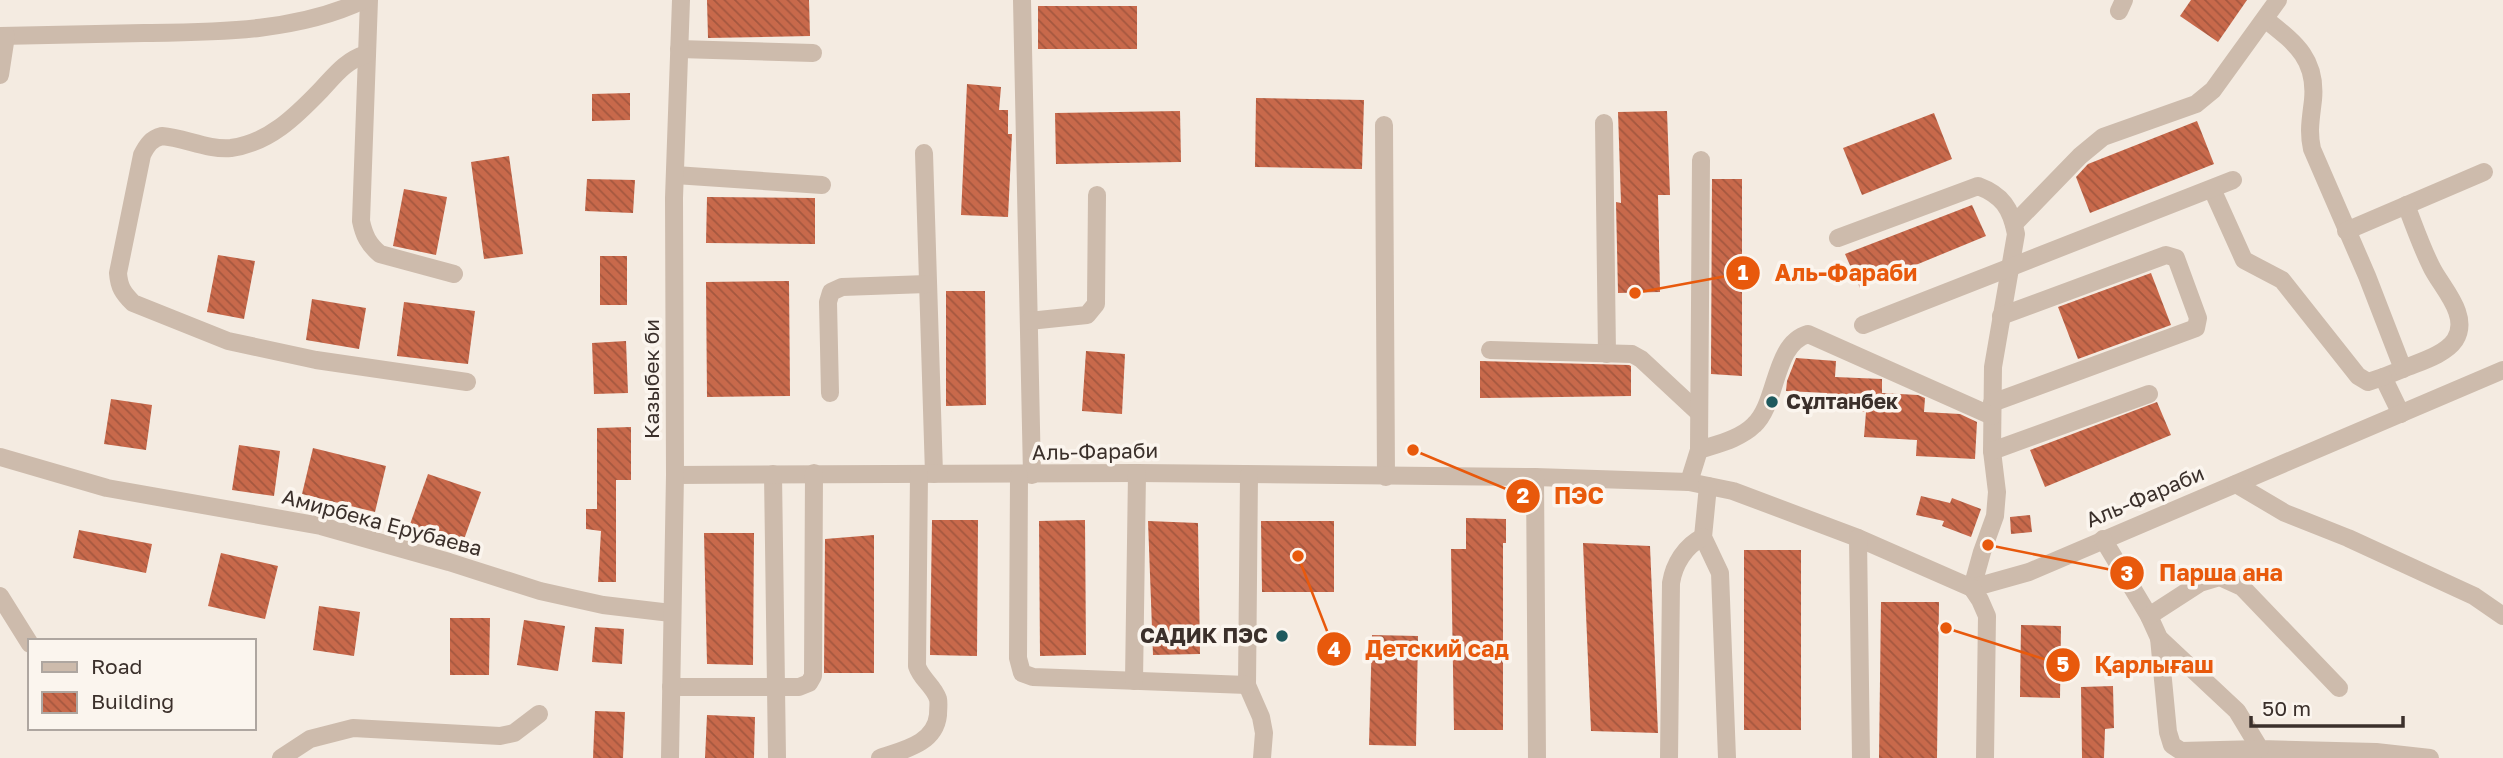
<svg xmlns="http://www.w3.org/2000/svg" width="2503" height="758" font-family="'Golos Text',sans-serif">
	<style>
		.building { fill: url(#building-back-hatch) }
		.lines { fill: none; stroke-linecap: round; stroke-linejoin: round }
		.minor { stroke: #cdbbac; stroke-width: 18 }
		.poi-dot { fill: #1f5a5e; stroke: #fbf5ee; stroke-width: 2.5 }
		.labels { text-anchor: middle; stroke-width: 7; stroke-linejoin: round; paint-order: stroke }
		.street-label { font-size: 21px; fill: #3b302b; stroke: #fbf5ee }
		.poi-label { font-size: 21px; font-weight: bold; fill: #3b302b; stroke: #fbf5ee; text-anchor: start }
		.leader { fill: none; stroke: #e8590c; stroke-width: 2.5 }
		.callout-dot { fill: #e8590c; stroke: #fbf5ee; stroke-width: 2.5 }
		.mark-label { font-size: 21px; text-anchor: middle; font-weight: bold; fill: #fff }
		.callout-label { font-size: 23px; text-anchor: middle; font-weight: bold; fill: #e8590c; stroke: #fbf5ee; stroke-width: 7; stroke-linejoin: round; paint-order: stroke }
	</style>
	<defs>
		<pattern id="building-back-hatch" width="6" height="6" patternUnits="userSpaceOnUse" patternTransform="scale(1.75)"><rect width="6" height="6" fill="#c8694b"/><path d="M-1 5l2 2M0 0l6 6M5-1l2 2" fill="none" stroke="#a4573f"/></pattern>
	</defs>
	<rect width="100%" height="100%" fill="#f4ebe1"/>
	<g class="building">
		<polygon points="707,0 809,0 810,36 708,38"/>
		<polygon points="2191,0 2247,0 2218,42 2180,16"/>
		<rect x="1038" y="6" width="99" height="43"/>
		<polygon points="967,84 1001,87 999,110 1008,110 1008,134 1012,134 1008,217 961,215"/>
		<polygon points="630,93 630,120 592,121 592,94"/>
		<polygon points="1256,98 1364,100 1362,169 1255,167"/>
		<polygon points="1180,111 1181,162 1056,164 1055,113"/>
		<polygon points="1667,111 1670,195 1658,195 1660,292 1618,293 1616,202 1621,203 1618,112"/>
		<polygon points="1934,113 1952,159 1862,195 1843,148"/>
		<polygon points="2197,121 2214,164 2090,213 2076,177 2088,164"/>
		<polygon points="509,156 523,254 484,259 471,162"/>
		<polygon points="587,179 635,180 633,213 585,211"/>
		<polygon points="1712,179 1742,179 1742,376 1711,374"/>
		<polygon points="404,189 447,197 436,255 393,246"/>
		<polygon points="707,197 815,198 815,244 706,243"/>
		<polygon points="1972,205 1986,236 1860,288 1845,254"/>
		<polygon points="218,255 255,261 244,319 207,312"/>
		<rect x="600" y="256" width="27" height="49"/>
		<polygon points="2151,273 2171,325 2078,359 2058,307"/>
		<polygon points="789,281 790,396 707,397 706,282"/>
		<polygon points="946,291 985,291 986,405 946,406"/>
		<polygon points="312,299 366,308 359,349 306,340"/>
		<polygon points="404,302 475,311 468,364 397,356"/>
		<polygon points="626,341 628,393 594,394 592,343"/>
		<polygon points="1086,351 1125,354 1122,414 1082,411"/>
		<polygon points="1796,358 1836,361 1835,377 1882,379 1882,393 1918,395 1925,398 1924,412 1960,414 1977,422 1975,459 1916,456 1917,440 1864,437 1866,412 1826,409 1827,393 1786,391 1787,381"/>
		<polygon points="1480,361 1629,365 1631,366 1631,396 1480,398"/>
		<polygon points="111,399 152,405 146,450 104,444"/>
		<polygon points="2157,402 2171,435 2045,487 2030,450"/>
		<polygon points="631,427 631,480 616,480 616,582 598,582 601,531 586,529 586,509 597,509 597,428"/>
		<polygon points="239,445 280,451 274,496 232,490"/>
		<polygon points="313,448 386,466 375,512 302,494"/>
		<polygon points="428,474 481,492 462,545 409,527"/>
		<polygon points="1921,496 1950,503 1952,498 1981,509 1971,537 1942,526 1944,521 1916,515"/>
		<polygon points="2030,515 2032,532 2011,534 2010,517"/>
		<polygon points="1466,518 1506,519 1506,543 1503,543 1503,730 1454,730 1451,549 1466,549"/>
		<polygon points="932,520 978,520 977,656 930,655"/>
		<polygon points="1085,520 1086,655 1040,656 1039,521"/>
		<polygon points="1148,521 1198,523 1200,654 1153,655"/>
		<polygon points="1261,521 1334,521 1334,592 1262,592"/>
		<polygon points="79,530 152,544 146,573 73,558"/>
		<polygon points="704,533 754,533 753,665 707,664"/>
		<polygon points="874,535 874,673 824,673 825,539"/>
		<polygon points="1583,543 1650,546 1658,733 1591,731"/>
		<rect x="1744" y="550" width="57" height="180"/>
		<polygon points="221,553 278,566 265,619 208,606"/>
		<polygon points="1881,602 1939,602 1937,758 1879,758"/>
		<polygon points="319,606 360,612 354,656 313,650"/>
		<polygon points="450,618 490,618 489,675 450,675"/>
		<polygon points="524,620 565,626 558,671 517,665"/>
		<polygon points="2021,625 2061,626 2060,698 2020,697"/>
		<polygon points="595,627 624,629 622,664 592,662"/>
		<polygon points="1372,635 1418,636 1416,746 1369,745"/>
		<polygon points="2113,686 2114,728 2105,729 2104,758 2082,758 2081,687"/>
		<polygon points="595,711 625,712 623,758 593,758"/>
		<polygon points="707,715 755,717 754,758 705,758"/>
	</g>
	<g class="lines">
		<g class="minor">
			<path d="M369,0l-8,221c3,14 7,23 19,33l74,20"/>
			<polyline points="1022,0 1032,475"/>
			<polyline points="2119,11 2124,0"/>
			<path d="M2265,19c29,23 52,39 48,81 -2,18 -5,31 -1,49l55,127 36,93 -20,8 18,37"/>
			<path d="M0,36c48,-1 96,-2 144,-3 74,-1 153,-1 220,-33"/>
			<polyline points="679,49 813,53"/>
			<path d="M367,54c-21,6 -32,21 -46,36 -25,26 -52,53 -90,58 -23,2 -46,-10 -69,-12 -11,3 -15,9 -20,19l-24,118c1,14 5,20 15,30l95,38 88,19 151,22"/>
			<polyline points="0,75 6,36"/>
			<polyline points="1604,123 1607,354"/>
			<polyline points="1384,125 1386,477"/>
			<polyline points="924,153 934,474"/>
			<polyline points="675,175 822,185"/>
			<polyline points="2212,189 2244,260 2282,280 2358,376 2368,382 2383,377"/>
			<polyline points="2014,224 2080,156 2103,137 2196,104 2213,90 2278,0"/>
			<polyline points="2346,231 2484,172"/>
			<path d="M1838,238l140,-52c24,9 33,22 38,48l-23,133 -1,84 5,41 -2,24 -13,36 -10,36"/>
			<polyline points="1029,321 1087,315 1096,304 1097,195"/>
			<polyline points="1863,325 2233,180"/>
			<polyline points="1490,350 1632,354 1641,359 1699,413"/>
			<path d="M2403,369c16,-7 42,-14 52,-29 16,-25 -15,-54 -24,-74 -10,-20 -17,-41 -25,-61"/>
			<polyline points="830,393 828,302 831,292 842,287 927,284"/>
			<polyline points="1992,403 2196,328 2198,318 2176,258 2166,255 2001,316"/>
			<path d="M1699,450c18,-6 41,-11 55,-25 24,-22 19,-81 54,-91l184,82"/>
			<polyline points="1992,451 2149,394"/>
			<polyline points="0,457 107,488 321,526 449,562 540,591 603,605 671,613"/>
			<polyline points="773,474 777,758"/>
			<polyline points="675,475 1137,473 1535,477 1689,482 1733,491 1858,538 1972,588 2029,572 2503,370"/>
			<polyline points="1249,475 1247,685 1261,717 1264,733 1262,758"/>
			<polyline points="1019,476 1018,658 1022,673 1033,677 1247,685"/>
			<polyline points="1535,477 1537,758"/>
			<polyline points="1689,482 1699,450 1701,160"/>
			<polyline points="2236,484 2285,513 2348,538 2474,596 2503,616"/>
			<polyline points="1708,486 1703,537 1720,573 1727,758"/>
			<polyline points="1858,538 1861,758"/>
			<polyline points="2103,539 2149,616 2159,638 2237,711 2260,749 2376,752 2430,758"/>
			<polyline points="1972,588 1980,600 1987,616 1985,758"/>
			<polyline points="0,596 30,644"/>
			<polyline points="2149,616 2200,583 2220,577 2242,587 2339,688"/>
			<polyline points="2159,638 2168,732 2172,745 2181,751 2260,749"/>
			<polyline points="1134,681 1137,473"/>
			<polyline points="671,687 799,687 809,683 813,676 814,473"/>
			<polyline points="281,758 310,739 353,728 500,736 514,733 539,714"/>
			<polyline points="670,758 675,475 674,198 681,0"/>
			<path d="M880,758c23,-8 55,-14 58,-43 0,-5 1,-12 0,-16 -4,-13 -17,-20 -21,-33l2,-192"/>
			<path d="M1669,758l2,-175c3,-19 14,-37 32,-46"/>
		</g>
	</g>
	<g class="poi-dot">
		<circle cx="1772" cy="402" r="7"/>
		<circle cx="1282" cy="636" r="7"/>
	</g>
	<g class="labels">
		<g class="street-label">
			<text transform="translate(652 379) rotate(-90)" y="7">Казыбек би</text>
			<text transform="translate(1095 452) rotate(-1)" y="7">Аль-Фараби</text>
			<text transform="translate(2145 497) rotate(-23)" y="7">Аль-Фараби</text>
			<text transform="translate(382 523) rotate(15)" y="7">Амирбека Ерубаева</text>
		</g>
		<g class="poi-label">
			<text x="1786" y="409">Сұлтанбек</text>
			<text x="1268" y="643" text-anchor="end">САДИК ПЭС</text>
		</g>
	</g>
	<path class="leader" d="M1635 293L1743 273M1413 450L1523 496M1988 545L2127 573M1298 556L1334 649M1946 628L2063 665"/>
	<g class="callout-dot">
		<circle cx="1635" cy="293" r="7"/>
		<circle cx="1413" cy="450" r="7"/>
		<circle cx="1988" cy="545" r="7"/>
		<circle cx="1298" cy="556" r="7"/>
		<circle cx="1946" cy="628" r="7"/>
		<circle cx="1743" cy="273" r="18"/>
		<circle cx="1523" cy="496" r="18"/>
		<circle cx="2127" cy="573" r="18"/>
		<circle cx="1334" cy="649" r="18"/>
		<circle cx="2063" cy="665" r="18"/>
	</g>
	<g class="mark-label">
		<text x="1743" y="280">1</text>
		<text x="1523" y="503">2</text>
		<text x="2127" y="581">3</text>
		<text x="1334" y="657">4</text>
		<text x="2063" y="672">5</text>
	</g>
	<g class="callout-label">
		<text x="1846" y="281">Аль-Фараби</text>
		<text x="1579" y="504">ПЭС</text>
		<text x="2221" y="581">Парша ана</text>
		<text x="1437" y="657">Детский сад</text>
		<text x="2154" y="673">Қарлығаш</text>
	</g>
	<rect x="28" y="639" width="228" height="91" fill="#fbf5ee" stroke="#aea6a0" stroke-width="2"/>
	<rect x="42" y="662" width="35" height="10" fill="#cdbbac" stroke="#aea6a0" stroke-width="2"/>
	<text x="91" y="674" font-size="21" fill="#3b302b">Road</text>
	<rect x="42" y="692" width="35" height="21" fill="url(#building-back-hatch)" stroke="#aea6a0" stroke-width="2"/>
	<text x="91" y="709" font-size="21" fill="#3b302b">Building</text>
	<path d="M2251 716v10h152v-10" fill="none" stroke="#3b302b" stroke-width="3.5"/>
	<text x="2262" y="716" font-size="21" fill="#3b302b" stroke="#fbf5ee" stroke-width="5" paint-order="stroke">50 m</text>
</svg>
